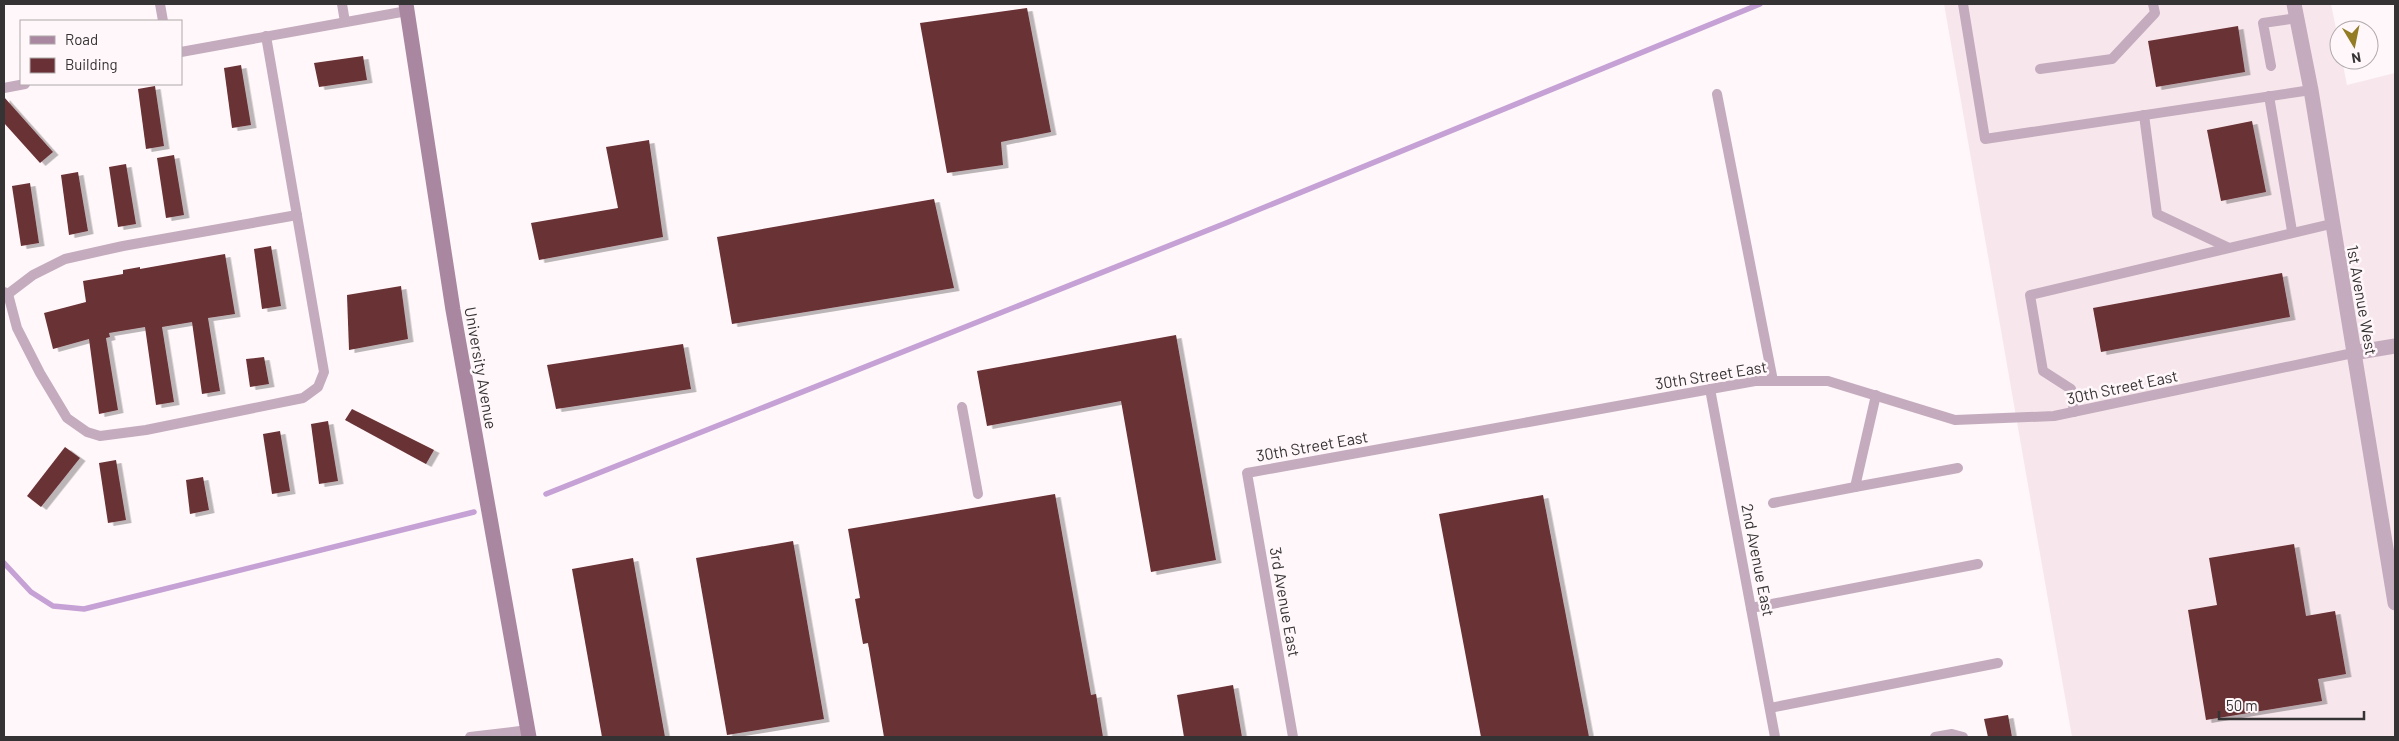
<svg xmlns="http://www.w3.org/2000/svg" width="2399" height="741" font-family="Barlow,sans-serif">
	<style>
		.built { fill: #f7e7ec }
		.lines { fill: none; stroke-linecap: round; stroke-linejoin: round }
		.stream { stroke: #c5a1d5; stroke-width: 5.5 }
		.building { fill: #693036; filter: url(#shadow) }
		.lane { stroke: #c4acbe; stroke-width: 10 }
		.street { stroke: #c4acbe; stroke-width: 15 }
		.secondary { stroke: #aa87a1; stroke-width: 15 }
		.labels { text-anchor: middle; stroke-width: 5; stroke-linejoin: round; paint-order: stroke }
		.street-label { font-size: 16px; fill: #363334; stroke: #fff7f9 }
	</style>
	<defs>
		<filter id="shadow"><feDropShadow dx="5.5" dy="3" stdDeviation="0" flood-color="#0004"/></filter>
	</defs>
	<rect width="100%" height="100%" fill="#fff7f9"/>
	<polygon class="built" points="1944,4 2331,4 2339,43 2339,60 2342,60 2347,85 2395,73 2395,737 2072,737"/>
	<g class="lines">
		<g class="stream">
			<polyline points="546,494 1226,223 1760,4"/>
			<polyline points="4,563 31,592 53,606 84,609 474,512"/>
		</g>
	</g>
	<g class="building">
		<polygon points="1027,8 1051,132 1001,142 1003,165 947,173 920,23"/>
		<polygon points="2238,26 2245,72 2156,87 2148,41"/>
		<polygon points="363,56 367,80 319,87 314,63"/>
		<polygon points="241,65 251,125 232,128 224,68"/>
		<polygon points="155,86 164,146 146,149 138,89"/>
		<polygon points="4,97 53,152 40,163 4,123"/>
		<polygon points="2252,121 2266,192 2221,201 2207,130"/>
		<polygon points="649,140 663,237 539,260 531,223 618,208 606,147"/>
		<polygon points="174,155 184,215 166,218 157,158"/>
		<polygon points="126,164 136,224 118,227 109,167"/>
		<polygon points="78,172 88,231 69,235 61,175"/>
		<polygon points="30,183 39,243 21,246 12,186"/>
		<polygon points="934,199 954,288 732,324 717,237"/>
		<polygon points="271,246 281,306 262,309 254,249"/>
		<polygon points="225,254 235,314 208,318 220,391 202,394 192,322 162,327 174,402 156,405 145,327 109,333 110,337 106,338 118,410 99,414 89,339 53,349 44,313 86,302 83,281 123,274 123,270 140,267 140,269"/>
		<polygon points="2282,273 2290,317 2101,352 2093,308"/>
		<polygon points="401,286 408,339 349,350 347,295"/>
		<polygon points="1176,335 1216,560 1151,572 1121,401 987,426 977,371"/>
		<polygon points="683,344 691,389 556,409 547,365"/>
		<polygon points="264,357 269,384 250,387 246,359"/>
		<polygon points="352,409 434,450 426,464 345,420"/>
		<polygon points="328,421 338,481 319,484 311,424"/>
		<polygon points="280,431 290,491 272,494 263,434"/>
		<polygon points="65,447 80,458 41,507 27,496"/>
		<polygon points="116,460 126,520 108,523 99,463"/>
		<polygon points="203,477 209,510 190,514 186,480"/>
		<polygon points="1055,494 1091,695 1096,694 1103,737 884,737 868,643 863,644 855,599 860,598 848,529"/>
		<polygon points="1543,495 1589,737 1481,737 1439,514"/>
		<polygon points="793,541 824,719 727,735 696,558"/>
		<polygon points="2294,544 2306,616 2335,611 2346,674 2318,679 2322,701 2206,720 2188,610 2217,605 2209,558"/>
		<polygon points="633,558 665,737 602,737 572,569"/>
		<polygon points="1233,685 1242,737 1184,737 1177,695"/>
		<polygon points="2008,715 2012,737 1988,737 1984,719"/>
	</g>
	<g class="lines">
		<g class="lane">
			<polyline points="160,4 163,21"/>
			<polyline points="342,4 345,22"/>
			<polyline points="1963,4 1985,139 2311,90"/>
			<polyline points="181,52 407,11"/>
			<polyline points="2271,66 2263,23 2297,18"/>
			<polyline points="2040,69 2112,59 2155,13 2153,4"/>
			<polyline points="4,88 25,84"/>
			<polyline points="1717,94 1773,381"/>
			<polyline points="2269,96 2292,231"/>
			<polyline points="2144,115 2157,214 2227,247"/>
			<polyline points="4,292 8,294 17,328 40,373 67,418 87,432 100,436 146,430 303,398 318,387 324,372 266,36"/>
			<polyline points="8,294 33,275 65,259 123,246 297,215"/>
			<polyline points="1710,389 1775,737"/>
			<polyline points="1876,395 1855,487 1958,468"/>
			<polyline points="962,407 978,494"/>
			<polyline points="2074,412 2071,389 2043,371 2030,295 2331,224"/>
			<polyline points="1773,503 1855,487"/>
			<polyline points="1751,608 1978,564"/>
			<polyline points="1770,708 1998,663"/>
			<polyline points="470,737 528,730"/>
			<polyline points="1293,737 1247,473 1755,381 1828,381 1955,420 2054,416 2353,353"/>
			<polyline points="1935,737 1952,734 1963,737"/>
		</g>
		<g class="street">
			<polyline points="2294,4 2311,90 2395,603"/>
			<polyline points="2353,353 2395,346"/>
		</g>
		<polyline class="secondary" points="406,4 453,310 529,737"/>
	</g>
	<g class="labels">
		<g class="street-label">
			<text transform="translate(2362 300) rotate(80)" y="6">1st Avenue West</text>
			<text transform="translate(481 368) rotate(80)" y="6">University Avenue</text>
			<text transform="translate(1711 375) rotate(-9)" y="6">30th Street East</text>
			<text transform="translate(2122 387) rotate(-12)" y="6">30th Street East</text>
			<text transform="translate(1312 446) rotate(-10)" y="6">30th Street East</text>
			<text transform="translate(1758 560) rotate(79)" y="6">2nd Avenue East</text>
			<text transform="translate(1285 602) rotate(80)" y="6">3rd Avenue East</text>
		</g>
	</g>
	<rect width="2399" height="741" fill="none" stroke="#363334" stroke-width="10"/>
	<rect x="20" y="20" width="162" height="65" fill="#fff7f9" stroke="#afa9aa"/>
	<rect x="30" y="36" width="25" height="8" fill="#aa87a1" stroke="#afa9aa"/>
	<text x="65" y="45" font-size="15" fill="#363334">Road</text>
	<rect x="30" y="58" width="25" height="15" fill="#693036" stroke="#afa9aa"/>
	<text x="65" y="70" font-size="15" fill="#363334">Building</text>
	<g transform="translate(2354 45) rotate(170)"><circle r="24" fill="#fff7f9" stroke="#afa9aa"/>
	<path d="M0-4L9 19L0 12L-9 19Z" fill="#937c23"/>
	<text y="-8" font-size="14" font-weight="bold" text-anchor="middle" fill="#363334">N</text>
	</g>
	<path d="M2219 711v8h145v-8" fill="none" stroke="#363334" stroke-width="2.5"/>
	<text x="2226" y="711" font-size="15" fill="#363334" stroke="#fff7f9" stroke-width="4" paint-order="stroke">50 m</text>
</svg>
